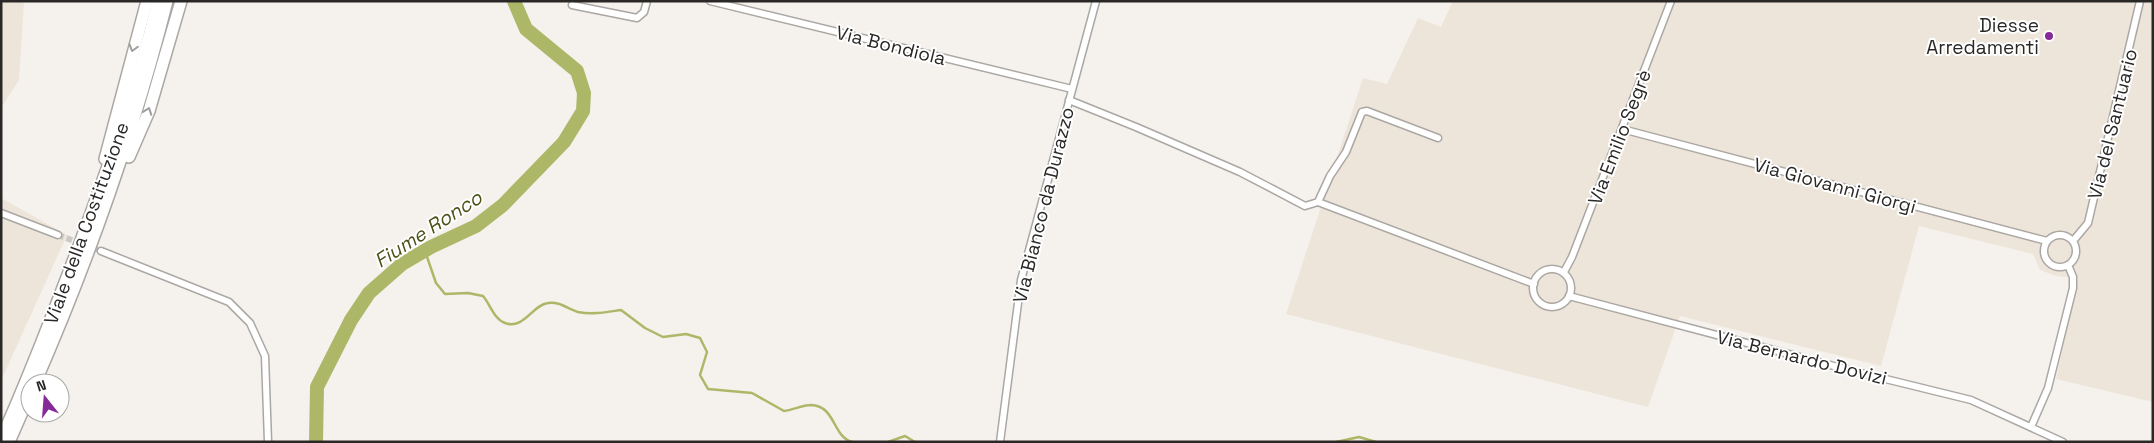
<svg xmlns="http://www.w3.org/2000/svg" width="2154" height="443" font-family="'Space Grotesk',sans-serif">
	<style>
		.built { fill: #eee5da }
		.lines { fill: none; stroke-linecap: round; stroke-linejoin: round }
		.stream { stroke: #acb868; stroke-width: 2.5 }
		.river { stroke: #acb868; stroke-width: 14 }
		.minor-tunnel { stroke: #ccc9c5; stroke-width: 6; stroke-dasharray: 6 3; stroke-linecap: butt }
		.minor-casing { stroke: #aba7a3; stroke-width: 9 }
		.trunk-casing { stroke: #aba7a3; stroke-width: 14 }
		.minor { stroke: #fff; stroke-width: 6 }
		.trunk { stroke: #fff; stroke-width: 11 }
		.oneway { stroke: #9f9e9e }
		.poi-dot { fill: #842b97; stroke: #fff; stroke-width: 2 }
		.labels { text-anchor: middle; stroke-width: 4; stroke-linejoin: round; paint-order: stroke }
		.poi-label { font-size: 19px; fill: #2a2827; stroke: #fff; text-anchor: end }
		.street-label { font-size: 19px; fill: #2a2827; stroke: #fff }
		.water-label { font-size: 20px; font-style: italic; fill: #4b5217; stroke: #fff }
	</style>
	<rect width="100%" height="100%" fill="#f5f1ec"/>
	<g class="built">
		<polygon points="1,1 24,1 19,80 1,108"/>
		<polygon points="1453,1 2153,1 2153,402 2056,379 2078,278 2056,276 2040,270 2033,254 1919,226 1881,366 1680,316 1648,407 1286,314 1363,78 1387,84 1418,18 1441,27"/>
		<polygon points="1,198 67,235 1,381"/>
	</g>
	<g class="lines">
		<g class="stream">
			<path d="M425,251l11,32 9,11 23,-1 15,3c7,8 11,23 22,27 19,7 27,-18 43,-20 11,-2 20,6 30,9 15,3 29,0 43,-2l24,18 18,9 23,-3 14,4 7,14 -7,23 8,14 44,4 32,18c9,-1 18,-6 27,-6 25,1 21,31 41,37"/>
			<polyline points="888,442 905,436 915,442"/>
			<polyline points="1336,442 1359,437 1376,442"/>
		</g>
		<polyline class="river" points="316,442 317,387 351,320 369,293 402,264 431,247 476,226 503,205 564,142 583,111 584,93 577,71 526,29 514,1"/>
		<polyline class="minor-tunnel" points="58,235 101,251"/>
		<defs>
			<g id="minor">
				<polyline points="710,1 1072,89"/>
				<polyline points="572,5 637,18 644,12 647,1"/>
				<polyline points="1069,100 1136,127 1240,172 1305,206 1318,202 1330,176 1346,152 1362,112 1367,111 1438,138"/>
				<polyline points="1622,129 2047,241"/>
				<polyline points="1318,202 1534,284"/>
				<polyline points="1,213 58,235"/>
				<circle cx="2060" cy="251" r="16"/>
				<polyline points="2073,241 2088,223 2140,1"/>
				<polyline points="101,251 229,302 250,323 265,356 268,442"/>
				<circle cx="1552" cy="288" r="19"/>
				<polyline points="1564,272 1572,257 1671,1"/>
				<polyline points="1569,296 1849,370 1971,400 2063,442"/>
				<polyline points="2031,427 2048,388 2073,288 2073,277 2068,265"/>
				<polyline points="1000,442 1021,280 1096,1"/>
			</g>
			<g id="trunk">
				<polyline points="129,157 149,111 181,1"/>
				<polyline points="105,159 147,1"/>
				<path d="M35,383c54,-124 99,-251 132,-382"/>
				<path d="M1,439c29,-63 53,-128 78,-193 30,-81 59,-161 79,-245"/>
				<polyline points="9,442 30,394"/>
			</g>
		</defs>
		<use href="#minor" class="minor-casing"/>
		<use href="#trunk" class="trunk-casing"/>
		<use href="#minor" class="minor"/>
		<use href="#trunk" class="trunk"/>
	</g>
	<defs><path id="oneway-chevron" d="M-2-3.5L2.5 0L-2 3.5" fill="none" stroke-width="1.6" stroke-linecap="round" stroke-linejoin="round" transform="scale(1.25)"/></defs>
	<g class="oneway">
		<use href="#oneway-chevron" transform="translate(133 48) rotate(106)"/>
		<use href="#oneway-chevron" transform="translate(148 111) rotate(-70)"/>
	</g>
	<circle class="poi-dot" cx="2049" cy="36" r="5"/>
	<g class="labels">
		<g class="poi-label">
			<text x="2039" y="32">Diesse<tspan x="2039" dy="22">Arredamenti</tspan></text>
		</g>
		<g class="street-label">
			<text transform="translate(891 45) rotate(14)" y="7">Via Bondiola</text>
			<text transform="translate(2112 124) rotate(-76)" y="7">Via del Santuario</text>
			<text transform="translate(1619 137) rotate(-69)" y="7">Via Emilio Segrè</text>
			<text transform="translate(1835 185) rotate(15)" y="7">Via Giovanni Giorgi</text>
			<text transform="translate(1043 205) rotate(-76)" y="7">Via Bianco da Durazzo</text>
			<text transform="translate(86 223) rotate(-70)" y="7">Viale della Costituzione</text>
			<text transform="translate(1802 357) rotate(14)" y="7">Via Bernardo Dovizi</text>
		</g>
		<g class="water-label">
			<text transform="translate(428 229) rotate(-33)" y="7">Fiume Ronco</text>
		</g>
	</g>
	<rect width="2154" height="443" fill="none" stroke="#2a2827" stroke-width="5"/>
	<g transform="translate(45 398) rotate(343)"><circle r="24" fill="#ffffff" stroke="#aaa9a9"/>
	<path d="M0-4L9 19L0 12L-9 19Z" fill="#842b97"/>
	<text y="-8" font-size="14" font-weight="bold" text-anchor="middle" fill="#2a2827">N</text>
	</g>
</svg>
